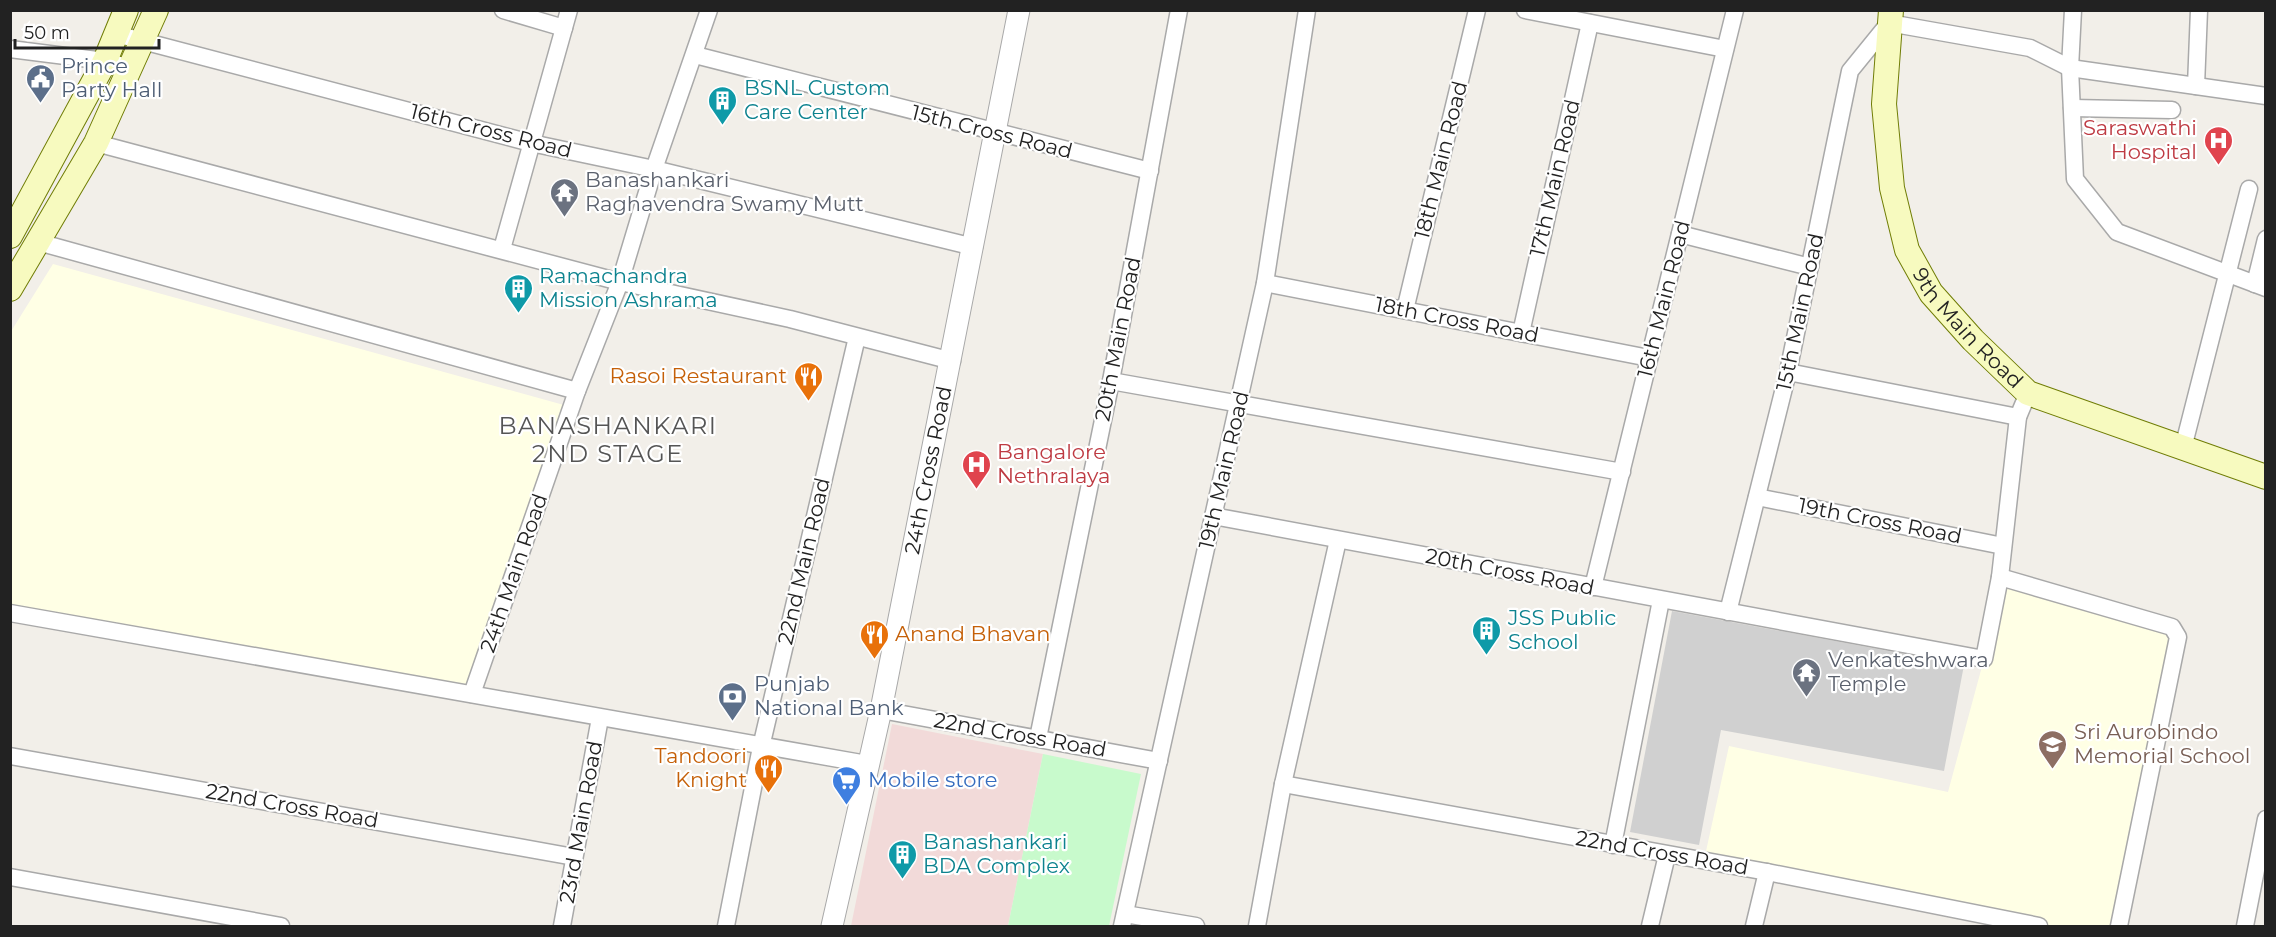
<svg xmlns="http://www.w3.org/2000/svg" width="2276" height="937" font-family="Montserrat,sans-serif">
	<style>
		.commercial { fill: #f2dad9 }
		.education { fill: #ffffe5 }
		.religious { fill: #d0d0d0 }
		.park { fill: #c8facc }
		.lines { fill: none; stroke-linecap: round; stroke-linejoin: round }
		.minor-casing { stroke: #a9a9a9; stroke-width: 19 }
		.tertiary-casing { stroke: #a9a9a9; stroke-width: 23 }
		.secondary-casing { stroke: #707d05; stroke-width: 26 }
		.minor { stroke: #fff; stroke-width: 16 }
		.tertiary { stroke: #fff; stroke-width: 21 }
		.secondary { stroke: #f7fabf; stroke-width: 24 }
		.labels { text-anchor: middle; stroke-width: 4.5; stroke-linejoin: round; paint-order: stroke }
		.service-label { font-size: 21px; fill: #4e5e75; stroke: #fff; text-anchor: start }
		.culture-label { font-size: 21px; fill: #0d838f; stroke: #fff; text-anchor: start }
		.health-label { font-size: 21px; fill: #be3a42; stroke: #fff; text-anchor: end }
		.street-label { font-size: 21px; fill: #222; stroke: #fff }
		.worship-label { font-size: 21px; fill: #5b616d; stroke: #fff; text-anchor: start }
		.food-label { font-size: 21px; fill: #c56008; stroke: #fff; text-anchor: end }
		.education-label { font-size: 21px; fill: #785e54; stroke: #fff; text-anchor: start }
		.shop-label { font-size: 21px; fill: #366cbe; stroke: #fff; text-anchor: start }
		.quarter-label { font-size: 24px; letter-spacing: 1.5px; fill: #555; stroke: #fff }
	</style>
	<rect width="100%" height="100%" fill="#f2efe9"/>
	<polygon class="commercial" points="892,724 1043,754 1008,926 851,926"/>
	<g class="education">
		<polygon points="53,264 571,407 474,689 11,604 10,333"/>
		<polygon points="2000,577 2172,627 2119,926 2034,926 1703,865 1729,746 1948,792 1984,659"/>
	</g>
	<polygon class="religious" points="1672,611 1964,665 1944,771 1721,730 1699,845 1630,832"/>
	<polygon class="park" points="1043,754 1141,774 1109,926 1008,926"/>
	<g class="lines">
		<defs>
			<g id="minor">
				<polyline points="503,10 564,28"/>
				<polyline points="1525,10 1725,49"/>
				<polyline points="2073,10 2070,68 2075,179 2117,232 2266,288"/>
				<polyline points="116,34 531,143 654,169 974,247"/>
				<polyline points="10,49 105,61 130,68"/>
				<polyline points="695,55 1150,171"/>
				<polyline points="2196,86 2199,10"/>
				<polyline points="2072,108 2172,110"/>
				<polyline points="96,143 620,282 790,319 952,361"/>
				<polyline points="1680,234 1810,267"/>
				<polyline points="38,242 577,391"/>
				<polyline points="502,249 569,10"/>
				<polyline points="1265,283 1649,358"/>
				<polyline points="2255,284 2266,239"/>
				<polyline points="1405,310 1477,10"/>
				<polyline points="1521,333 1590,23"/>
				<polyline points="1788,372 2018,417"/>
				<polyline points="1111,381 1622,472"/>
				<polyline points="2183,448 2249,189"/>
				<polyline points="1757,497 2003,546"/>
				<polyline points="1213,516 1984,659 2000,577 2018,417 2028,393"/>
				<polyline points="2000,577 2172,627 2178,637 2119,926"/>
				<polyline points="1593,587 1735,10"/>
				<polyline points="1728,612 1788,372 1850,71 1889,23 2030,48 2070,68 2266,96"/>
				<polyline points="10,613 867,764"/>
				<polyline points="472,694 577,391 620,282 654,169 709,10"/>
				<polyline points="881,710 1159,761"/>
				<polyline points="1038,738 1111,381 1179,10"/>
				<polyline points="10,756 574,857"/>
				<polyline points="1283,784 1767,872 2039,926"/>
				<polyline points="1613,845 1661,600"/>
				<polyline points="10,877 281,926"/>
				<polyline points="1125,914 1196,926"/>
				<polyline points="562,926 600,718"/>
				<polyline points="726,926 761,747 857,337"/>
				<polyline points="1122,926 1265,283 1307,10"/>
				<polyline points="1257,926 1283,784 1338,540"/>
				<polyline points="1650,926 1667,855"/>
				<polyline points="1754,926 1767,872"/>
				<polyline points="2245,926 2266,819"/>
			</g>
			<g id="tertiary">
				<path id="s1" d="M832,926l49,-216 138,-700"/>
			</g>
			<g id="secondary">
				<path id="s2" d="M1891,10l-7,94 8,84 15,62 24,43 42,47 55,53 238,84"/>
				<polyline points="10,236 105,61 126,10"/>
				<polyline points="10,289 96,143 156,10"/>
			</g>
		</defs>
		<use href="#minor" class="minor-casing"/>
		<use href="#tertiary" class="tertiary-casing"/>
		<use href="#secondary" class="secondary-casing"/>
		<use href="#minor" class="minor"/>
		<use href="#tertiary" class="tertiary"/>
		<use href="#secondary" class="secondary"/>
	</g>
	<defs>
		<symbol id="civic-pin" viewBox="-11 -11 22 30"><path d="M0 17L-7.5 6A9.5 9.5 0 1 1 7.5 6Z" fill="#5c6f8a" stroke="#fff"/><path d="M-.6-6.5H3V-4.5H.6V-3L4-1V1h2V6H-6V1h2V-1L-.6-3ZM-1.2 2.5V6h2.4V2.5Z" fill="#fff"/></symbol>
		<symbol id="building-pin" viewBox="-11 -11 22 30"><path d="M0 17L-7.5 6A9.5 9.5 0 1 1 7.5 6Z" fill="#0f9aa8" stroke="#fff"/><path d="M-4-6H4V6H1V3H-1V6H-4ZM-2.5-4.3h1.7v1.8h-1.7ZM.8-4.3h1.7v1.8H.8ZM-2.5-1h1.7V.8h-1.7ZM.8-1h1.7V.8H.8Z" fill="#fff"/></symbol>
		<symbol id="hospital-pin" viewBox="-11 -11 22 30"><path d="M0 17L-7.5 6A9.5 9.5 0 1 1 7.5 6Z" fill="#e0444e" stroke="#fff"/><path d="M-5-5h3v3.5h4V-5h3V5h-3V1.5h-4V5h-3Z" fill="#fff"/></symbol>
		<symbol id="temple-pin" viewBox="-11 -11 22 30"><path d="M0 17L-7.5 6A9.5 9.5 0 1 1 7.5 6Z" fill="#6b7280" stroke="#fff"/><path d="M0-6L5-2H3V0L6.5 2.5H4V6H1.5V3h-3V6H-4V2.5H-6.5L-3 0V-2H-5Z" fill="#fff"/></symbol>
		<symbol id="restaurant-pin" viewBox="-11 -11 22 30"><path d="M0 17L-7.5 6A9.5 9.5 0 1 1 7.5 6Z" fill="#e8710a" stroke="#fff"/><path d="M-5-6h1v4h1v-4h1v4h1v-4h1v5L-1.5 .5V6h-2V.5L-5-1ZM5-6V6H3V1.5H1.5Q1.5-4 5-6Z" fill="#fff"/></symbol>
		<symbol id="bank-pin" viewBox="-11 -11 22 30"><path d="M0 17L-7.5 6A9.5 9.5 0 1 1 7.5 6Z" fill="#5c6f8a" stroke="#fff"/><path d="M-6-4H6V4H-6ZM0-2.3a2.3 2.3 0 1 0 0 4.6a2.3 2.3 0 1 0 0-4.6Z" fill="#fff"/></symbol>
		<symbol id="school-pin" viewBox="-11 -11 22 30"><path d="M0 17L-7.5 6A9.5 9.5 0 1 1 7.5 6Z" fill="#8d6e63" stroke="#fff"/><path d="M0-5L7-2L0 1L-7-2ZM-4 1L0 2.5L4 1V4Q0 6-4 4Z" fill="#fff"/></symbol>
		<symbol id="supermarket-pin" viewBox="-11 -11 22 30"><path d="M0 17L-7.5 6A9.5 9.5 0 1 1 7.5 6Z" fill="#3f7fe0" stroke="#fff"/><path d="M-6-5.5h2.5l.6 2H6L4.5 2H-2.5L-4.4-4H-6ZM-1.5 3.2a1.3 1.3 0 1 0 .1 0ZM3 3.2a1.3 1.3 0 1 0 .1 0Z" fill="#fff"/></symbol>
	</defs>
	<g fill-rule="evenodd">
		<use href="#civic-pin" x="24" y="62" width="33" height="45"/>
		<use href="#building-pin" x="706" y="84" width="33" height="45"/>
		<use href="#hospital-pin" x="2202" y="124" width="33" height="45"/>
		<use href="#temple-pin" x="548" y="176" width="33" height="45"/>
		<use href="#building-pin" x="502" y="272" width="33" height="45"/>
		<use href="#restaurant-pin" x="792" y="360" width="33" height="45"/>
		<use href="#hospital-pin" x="960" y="448" width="33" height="45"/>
		<use href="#building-pin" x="1470" y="614" width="33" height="45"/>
		<use href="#restaurant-pin" x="858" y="618" width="33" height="45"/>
		<use href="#temple-pin" x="1790" y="656" width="33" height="45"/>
		<use href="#bank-pin" x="716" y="680" width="33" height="45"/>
		<use href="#school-pin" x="2036" y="728" width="33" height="45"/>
		<use href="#restaurant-pin" x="752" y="752" width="33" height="45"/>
		<use href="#supermarket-pin" x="830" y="764" width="33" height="45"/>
		<use href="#building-pin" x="886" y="838" width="33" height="45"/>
	</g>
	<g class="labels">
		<g class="service-label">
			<text x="61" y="73">Prince<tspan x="61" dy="24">Party Hall</tspan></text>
			<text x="754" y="691">Punjab<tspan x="754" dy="24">National Bank</tspan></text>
		</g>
		<g class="culture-label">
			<text x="744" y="95">BSNL Custom<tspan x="744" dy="24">Care Center</tspan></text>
			<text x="539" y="283">Ramachandra<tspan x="539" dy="24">Mission Ashrama</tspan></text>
			<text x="1508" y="625">JSS Public<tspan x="1508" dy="24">School</tspan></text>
			<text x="923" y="849">Banashankari<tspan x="923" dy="24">BDA Complex</tspan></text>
		</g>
		<g class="health-label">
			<text x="2197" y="135">Saraswathi<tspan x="2197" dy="24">Hospital</tspan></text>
			<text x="997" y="459" text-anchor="start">Bangalore<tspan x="997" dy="24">Nethralaya</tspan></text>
		</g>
		<g class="street-label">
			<text transform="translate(491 131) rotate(14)" y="7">16th Cross Road</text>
			<text transform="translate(992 132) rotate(14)" y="7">15th Cross Road</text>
			<text transform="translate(1441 160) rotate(-76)" y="7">18th Main Road</text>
			<text transform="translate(1555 178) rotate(-77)" y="7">17th Main Road</text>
			<text transform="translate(1664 299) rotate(-76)" y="7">16th Main Road</text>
			<text transform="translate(1800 312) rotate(-78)" y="7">15th Main Road</text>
			<text transform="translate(1457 320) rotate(11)" y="7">18th Cross Road</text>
			<text dy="7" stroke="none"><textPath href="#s2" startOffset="342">9th Main Road</textPath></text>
			<text transform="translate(1118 339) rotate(-79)" y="7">20th Main Road</text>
			<text dy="7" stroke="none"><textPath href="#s1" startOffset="466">24th Cross Road</textPath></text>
			<text transform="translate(1224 470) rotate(-77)" y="7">19th Main Road</text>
			<text transform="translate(1880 521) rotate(11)" y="7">19th Cross Road</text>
			<text transform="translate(804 561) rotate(-77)" y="7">22nd Main Road</text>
			<text transform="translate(1510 572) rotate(11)" y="7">20th Cross Road</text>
			<text transform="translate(514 573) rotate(-71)" y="7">24th Main Road</text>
			<text transform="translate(1020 735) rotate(10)" y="7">22nd Cross Road</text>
			<text transform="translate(292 806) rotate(10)" y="7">22nd Cross Road</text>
			<text transform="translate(581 822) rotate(-80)" y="7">23rd Main Road</text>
			<text transform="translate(1662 853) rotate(10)" y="7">22nd Cross Road</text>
		</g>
		<g class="worship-label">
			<text x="585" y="187">Banashankari<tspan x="585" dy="24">Raghavendra Swamy Mutt</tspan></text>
			<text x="1828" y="667">Venkateshwara<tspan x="1828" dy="24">Temple</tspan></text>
		</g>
		<g class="food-label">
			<text x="787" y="383">Rasoi Restaurant</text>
			<text x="895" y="641" text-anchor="start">Anand Bhavan</text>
			<text x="747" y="763">Tandoori<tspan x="747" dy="24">Knight</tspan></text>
		</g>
		<g class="education-label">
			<text x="2074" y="739">Sri Aurobindo<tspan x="2074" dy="24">Memorial School</tspan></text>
		</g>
		<g class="shop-label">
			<text x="868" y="787">Mobile store</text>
		</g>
		<g class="quarter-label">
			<text x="608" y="434">BANASHANKARI<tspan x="608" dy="28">2ND STAGE</tspan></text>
		</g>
	</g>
	<rect width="2276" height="937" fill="none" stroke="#222222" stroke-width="24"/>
	<path d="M15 39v9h144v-9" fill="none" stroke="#222222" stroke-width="3"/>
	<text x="24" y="39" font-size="18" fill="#222222" stroke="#ffffff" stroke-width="4.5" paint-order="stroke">50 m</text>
</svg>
